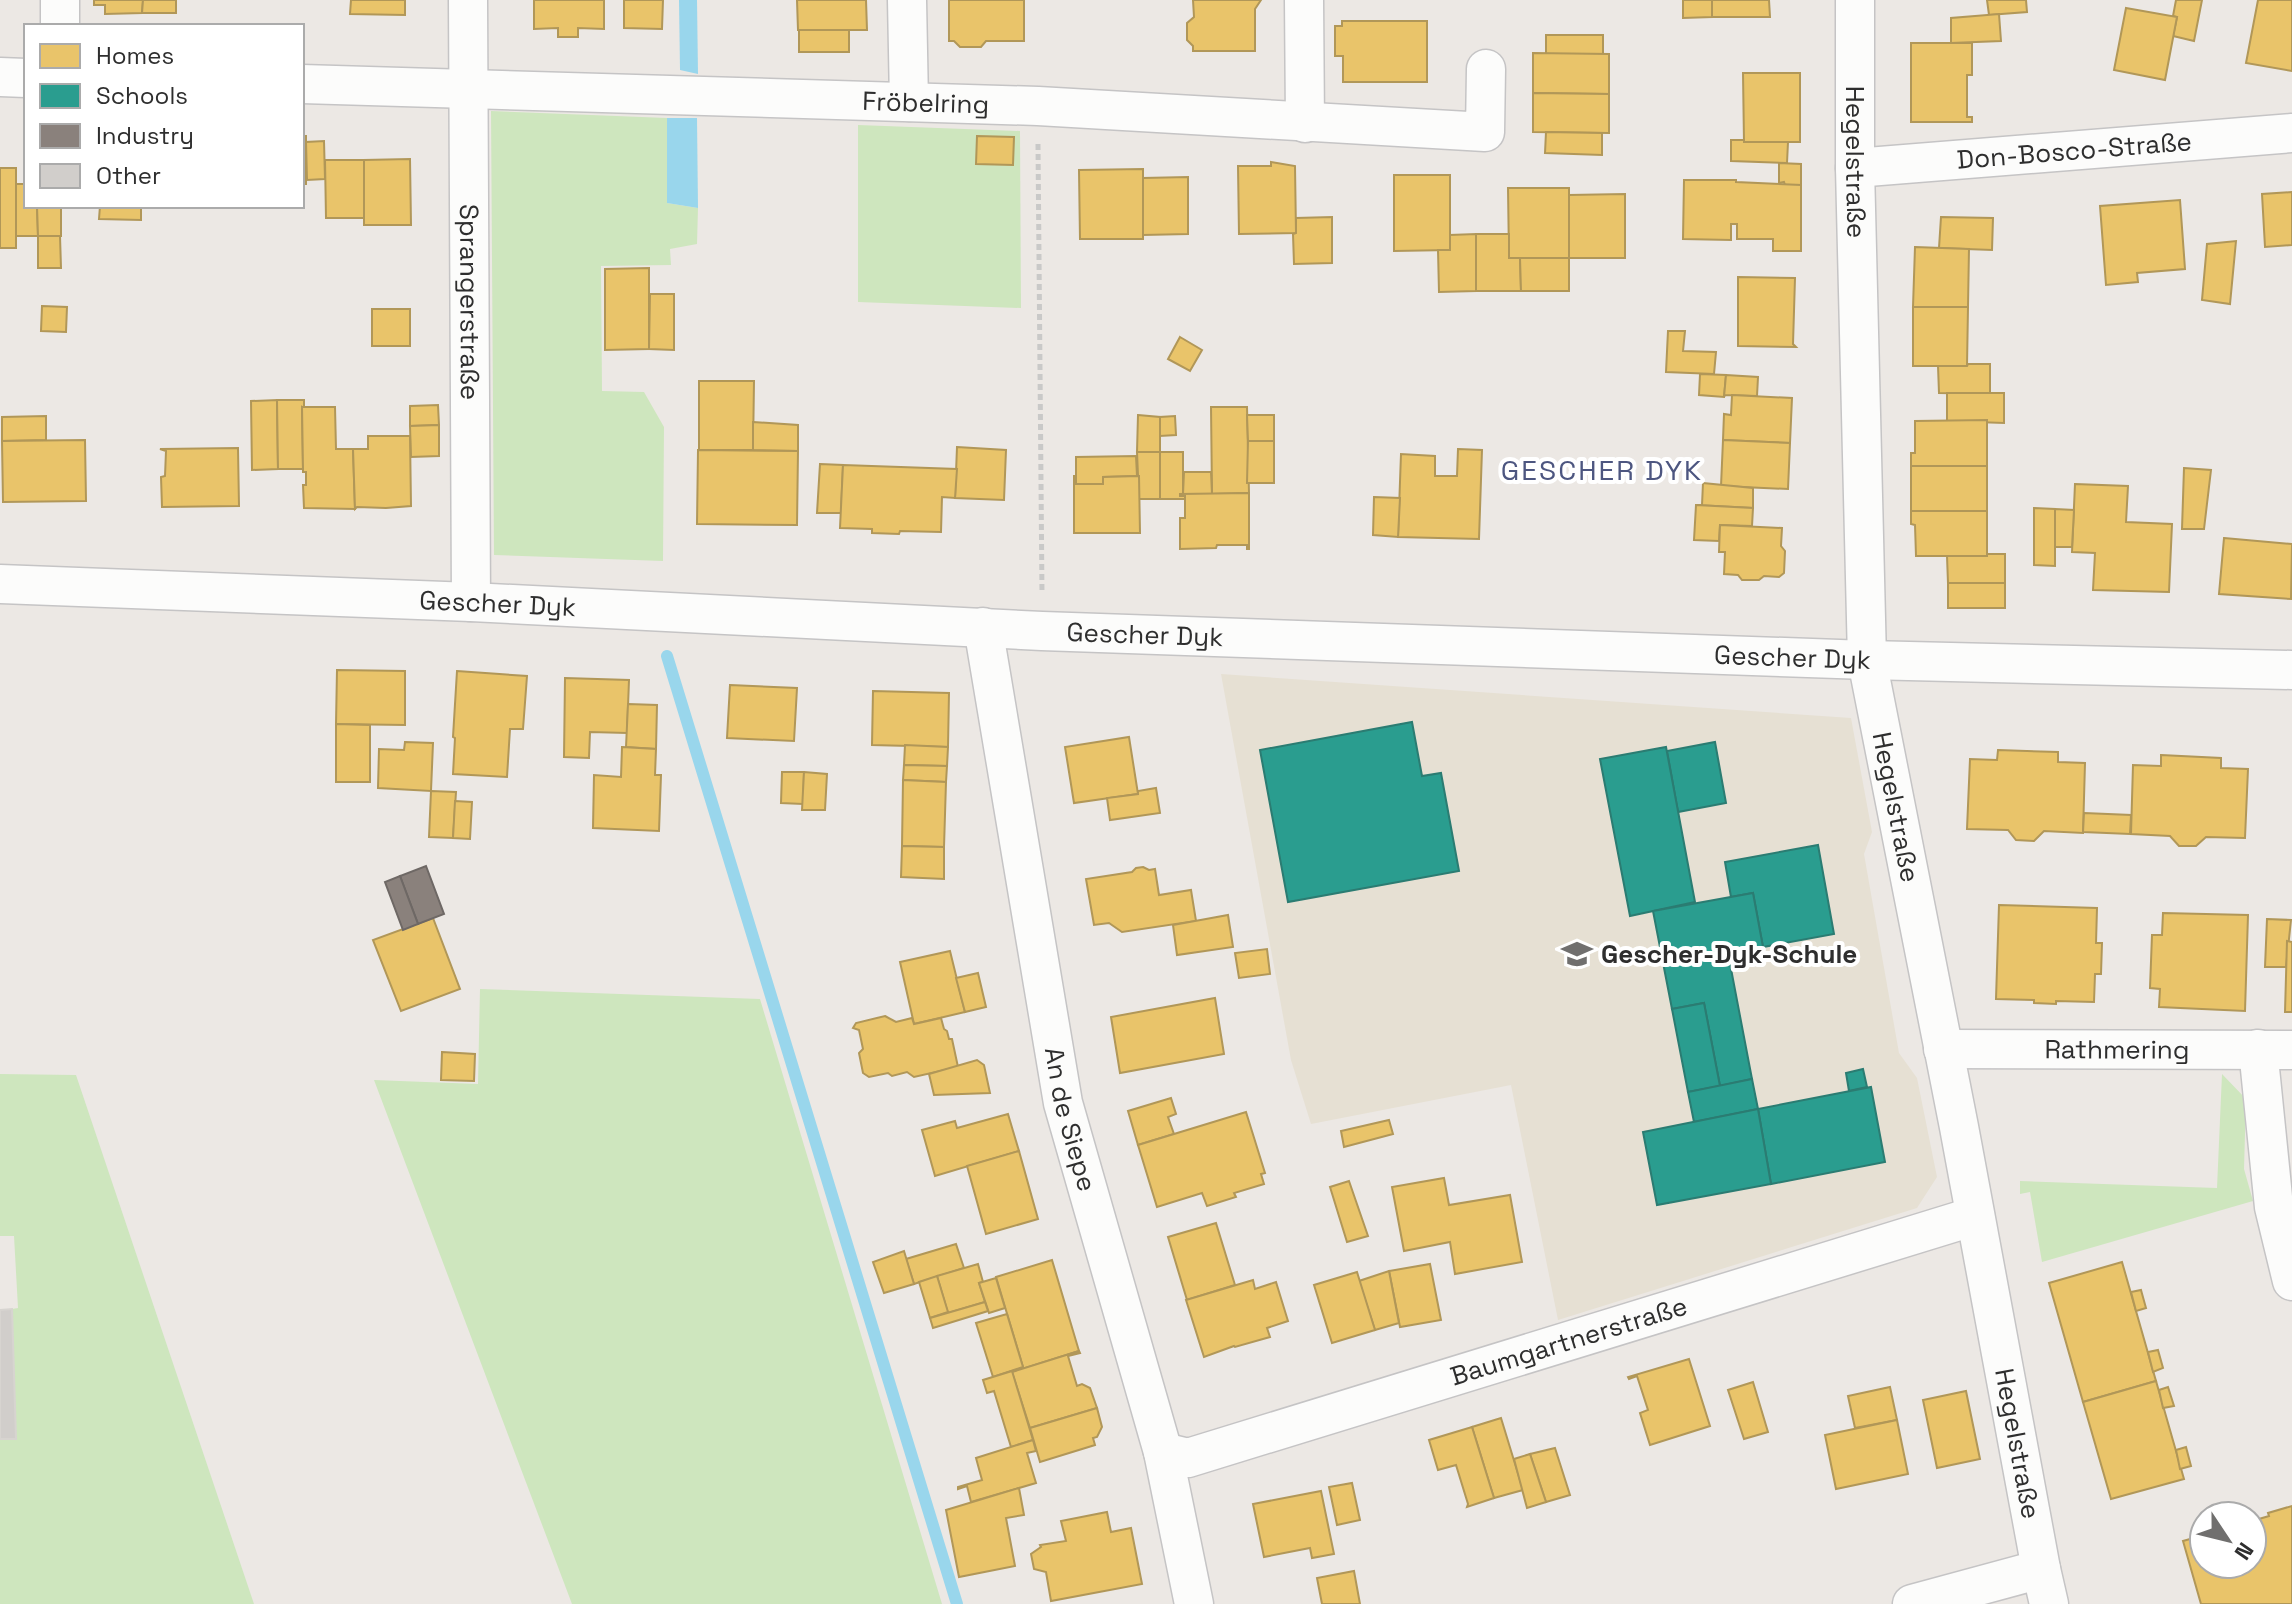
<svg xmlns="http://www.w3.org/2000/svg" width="2292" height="1604" font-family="'Space Grotesk',sans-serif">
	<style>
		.education { fill: #e6e0d3 }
		.green { fill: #cee6be }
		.water { fill: #99d6ec }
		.homes { fill: #e9c46a; stroke: #b19758; stroke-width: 2 }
		.schools { fill: #2a9d8f; stroke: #2b7c72; stroke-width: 2 }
		.industry { fill: #8a817c; stroke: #6e6865; stroke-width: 2 }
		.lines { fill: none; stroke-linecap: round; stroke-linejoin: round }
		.stream { stroke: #99d6ec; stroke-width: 12 }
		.building { fill: #d1cecb; stroke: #d7d4d0; stroke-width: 2 }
		.street-casing { stroke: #c5c4c5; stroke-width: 41 }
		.path { stroke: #c9c9c8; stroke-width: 5; stroke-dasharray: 6 4; stroke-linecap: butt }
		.street { stroke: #fcfcfb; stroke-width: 38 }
		.labels { text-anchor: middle; stroke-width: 8; stroke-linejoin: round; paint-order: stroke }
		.street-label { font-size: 26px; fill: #2e2e2e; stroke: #fff }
		.poi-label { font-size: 26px; font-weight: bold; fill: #2e2e2e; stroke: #fff; text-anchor: start }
		.neighbourhood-label { font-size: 28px; letter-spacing: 2px; fill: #4d5680; stroke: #fff }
	</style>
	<rect width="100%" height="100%" fill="#ece8e4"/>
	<polygon class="education" points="1221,674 1851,718 1872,832 1864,854 1899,1053 1917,1078 1937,1177 1917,1208 1558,1320 1511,1085 1311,1124 1291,1060"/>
	<g class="green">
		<polygon points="491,111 667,118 667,203 698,208 697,244 670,249 671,265 601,266 602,391 644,392 664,427 663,561 494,555"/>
		<polygon points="858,125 1020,131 1021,308 858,302"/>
		<polygon points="480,989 760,999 942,1604 572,1604 374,1080 478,1084"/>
		<polygon points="0,1074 76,1075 254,1604 0,1604 0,1439 16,1438 12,1309 18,1308 14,1236 0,1236"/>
		<polygon points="2222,1074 2246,1099 2244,1169 2253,1201 2042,1262 2030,1192 2020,1194 2020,1181 2217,1188"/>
	</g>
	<g class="water">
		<polygon points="679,0 697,0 698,74 680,70"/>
		<polygon points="667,118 697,118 698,208 667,203"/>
	</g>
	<g class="homes">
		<polygon points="94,0 143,0 142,13 105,14 105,5 94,5"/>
		<polygon points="143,0 176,0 176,13 142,13"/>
		<polygon points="351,0 405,0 405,15 350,14"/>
		<polygon points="534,0 604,0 604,29 578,28 578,37 558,37 558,28 534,29"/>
		<polygon points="624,0 663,0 662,29 624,28"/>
		<polygon points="797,0 866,0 867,30 798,30"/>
		<polygon points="949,0 1024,0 1024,41 986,41 981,47 960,47 954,41 949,41"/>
		<polygon points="1193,0 1261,0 1255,9 1255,51 1193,51 1193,46 1187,40 1187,23 1194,17"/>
		<polygon points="1683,0 1712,0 1712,17 1683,18"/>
		<polygon points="1712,0 1769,0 1770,17 1712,17"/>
		<polygon points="1987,0 2026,0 2027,12 1989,15"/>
		<polygon points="2176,0 2202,0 2194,41 2173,36 2177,17 2173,16"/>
		<polygon points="2258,0 2292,0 2292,71 2246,63"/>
		<polygon points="2126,8 2177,17 2165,80 2114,70"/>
		<polygon points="1999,14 2001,41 1951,43 1951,18"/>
		<polygon points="1342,21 1427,21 1427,82 1343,82 1343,56 1335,56 1335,26 1342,26"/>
		<rect x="799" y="30" width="50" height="22"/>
		<rect x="1546" y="35" width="57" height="19"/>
		<polygon points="1911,43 1972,43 1972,75 1967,75 1967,117 1972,117 1972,122 1911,122"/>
		<polygon points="1533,53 1609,54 1609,94 1533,93"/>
		<polygon points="1743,73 1800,73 1800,142 1744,142"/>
		<polygon points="1533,93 1609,94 1609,133 1533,132"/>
		<polygon points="1546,132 1602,133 1602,155 1545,153"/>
		<rect x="302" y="136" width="4" height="48"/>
		<polygon points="977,136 1014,137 1013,165 976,164"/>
		<polygon points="1731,140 1744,140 1744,142 1788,142 1787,163 1731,161"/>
		<polygon points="324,141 325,179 307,180 306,142"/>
		<polygon points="410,159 411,225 364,225 364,160"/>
		<polygon points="325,160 364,160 364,218 326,218"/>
		<polygon points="1271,162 1295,166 1296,233 1239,234 1238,166 1271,166"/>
		<polygon points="1779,163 1801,164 1801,185 1785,185 1784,182 1779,183"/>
		<rect x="0" y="168" width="16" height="80"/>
		<polygon points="1143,169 1143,239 1080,239 1079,170"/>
		<polygon points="1394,175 1450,175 1450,250 1394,251"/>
		<polygon points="1188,177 1188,234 1143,235 1143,178"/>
		<polygon points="1684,180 1736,180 1736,182 1801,185 1801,251 1773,251 1773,239 1737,239 1737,224 1731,224 1731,240 1683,239"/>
		<polygon points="16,184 26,184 26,206 37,206 38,236 16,236"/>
		<polygon points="1508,188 1569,188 1569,258 1509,258"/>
		<polygon points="2292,192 2292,245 2265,247 2262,194"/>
		<polygon points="1625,194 1625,258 1569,258 1569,195"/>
		<polygon points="2180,200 2185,269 2137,273 2138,282 2106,285 2100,206"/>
		<polygon points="37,206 61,206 61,236 38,236"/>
		<polygon points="100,206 141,206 141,220 99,219"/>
		<polygon points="1332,217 1332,263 1294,264 1293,234 1296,233 1296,218"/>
		<polygon points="1941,217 1993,218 1992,250 1939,248"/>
		<polygon points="1476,234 1476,291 1439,292 1438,250 1450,250 1450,235"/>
		<polygon points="1476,234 1509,234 1509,258 1520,258 1521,291 1476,291"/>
		<polygon points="38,236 60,236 61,268 38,268"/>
		<polygon points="2236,241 2230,304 2202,300 2207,244"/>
		<polygon points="1915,247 1969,249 1968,307 1913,307"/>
		<polygon points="1520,258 1569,258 1569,291 1521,291"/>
		<polygon points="649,268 649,349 605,350 605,269"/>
		<polygon points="1738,277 1795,278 1793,344 1796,347 1738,346"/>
		<polygon points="650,294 674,294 674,350 649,349"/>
		<polygon points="42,306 67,307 66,332 41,331"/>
		<polygon points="1913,307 1968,307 1967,366 1913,366"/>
		<rect x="372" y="309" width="38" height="37"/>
		<polygon points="1668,331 1685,331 1683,351 1716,352 1714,374 1666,372"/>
		<polygon points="1180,337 1202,350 1190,371 1168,359"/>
		<polygon points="1968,364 1990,364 1990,394 1939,393 1938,366 1967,366"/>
		<polygon points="1700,374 1726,375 1724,397 1699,395"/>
		<polygon points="1726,375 1758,377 1757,396 1725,395 1724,397"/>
		<polygon points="699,381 754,381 753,450 699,450"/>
		<polygon points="1947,393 2004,393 2004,423 1947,421"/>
		<polygon points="1732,395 1792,398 1790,443 1723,440 1724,414 1731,415"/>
		<polygon points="277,400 278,469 252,470 251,401"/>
		<polygon points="277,400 304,400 304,408 302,407 303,469 278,469"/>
		<polygon points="438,405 439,425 410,426 410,406"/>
		<polygon points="302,407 335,407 336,449 353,449 355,509 304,508 303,485 306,485 306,472 303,472 303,469"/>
		<polygon points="1211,407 1247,407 1249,493 1212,494"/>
		<polygon points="1138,415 1160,417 1160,452 1137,452"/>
		<polygon points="1247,415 1274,415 1274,441 1248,441"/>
		<polygon points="46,416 46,440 2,441 2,417"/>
		<polygon points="1175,416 1176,435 1160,436 1160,417"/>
		<polygon points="1987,420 1987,466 1911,466 1911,453 1915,453 1915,421"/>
		<polygon points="753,422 798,425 798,451 753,450"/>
		<polygon points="439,425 439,456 411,457 410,426"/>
		<polygon points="368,436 410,436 411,506 386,508 357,507 355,509 353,449 368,449"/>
		<polygon points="85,440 86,501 3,502 2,441"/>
		<polygon points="1723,440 1790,443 1788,489 1721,486"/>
		<polygon points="1248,441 1274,441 1274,483 1247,483"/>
		<polygon points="957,447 1006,450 1004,500 955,498"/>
		<polygon points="238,448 239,506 162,507 161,477 165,476 166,451 160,449"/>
		<polygon points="1458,449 1482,450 1479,539 1398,537 1401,454 1435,456 1435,476 1457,476"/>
		<polygon points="698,450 798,451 797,525 697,524"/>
		<polygon points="1137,452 1160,452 1160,499 1139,499"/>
		<polygon points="1160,452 1183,452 1183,494 1180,494 1180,496 1185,496 1185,499 1160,499"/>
		<polygon points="1136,456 1137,476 1103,477 1103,484 1076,484 1076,457"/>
		<polygon points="820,464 843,465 841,513 817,513"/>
		<polygon points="843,465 957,469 955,498 942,497 941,532 900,531 899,534 872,533 872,529 840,528"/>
		<rect x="1911" y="466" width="76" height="45"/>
		<polygon points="2184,468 2211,470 2204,529 2182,529"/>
		<polygon points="1184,472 1211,472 1212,494 1183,494"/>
		<polygon points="1074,476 1076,476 1076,484 1103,484 1103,477 1139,476 1140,533 1074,533"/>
		<polygon points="1703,483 1753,488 1753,508 1696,505 1702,505"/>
		<polygon points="2075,484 2128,486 2126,522 2172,524 2169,592 2093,590 2095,553 2072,552"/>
		<polygon points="1249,493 1249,549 1247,549 1247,545 1217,545 1216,548 1180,549 1180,518 1185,518 1185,496 1180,496 1180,494"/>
		<polygon points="1374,497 1400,498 1398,537 1373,535"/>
		<polygon points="1696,505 1753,508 1752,526 1720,525 1719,541 1694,540"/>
		<polygon points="2034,508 2055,509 2055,566 2034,565"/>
		<polygon points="2055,509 2074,510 2072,547 2055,547"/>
		<polygon points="1911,511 1987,511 1987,556 1916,556 1915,525 1911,524"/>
		<polygon points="1720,525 1782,528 1781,546 1785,551 1784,573 1779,577 1764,576 1759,580 1742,580 1738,575 1724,574 1725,552 1719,552"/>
		<polygon points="2224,538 2292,544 2291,599 2219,594"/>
		<polygon points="1987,554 2005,554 2005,583 1948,583 1947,556 1987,556"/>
		<rect x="1948" y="583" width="57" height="25"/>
		<polygon points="337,670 405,671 405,725 336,724"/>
		<polygon points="457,671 527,676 523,729 510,729 507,777 453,774 455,738 453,737"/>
		<polygon points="565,678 629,680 627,733 590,732 589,758 564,757"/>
		<polygon points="730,685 797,688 794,741 727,738"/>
		<polygon points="873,691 949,693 948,747 872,745"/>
		<polygon points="628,704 657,705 656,749 626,747"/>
		<polygon points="336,724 370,725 370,782 336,782"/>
		<polygon points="1129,737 1138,794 1074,803 1065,747"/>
		<polygon points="405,742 433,743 431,791 378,788 379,749 404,750"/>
		<polygon points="905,745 948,747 947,766 904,765"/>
		<polygon points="622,747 656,749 655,775 661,775 659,831 593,828 594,775 621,777"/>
		<polygon points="1998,750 2058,752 2058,762 2085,763 2083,833 2044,831 2034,841 2016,840 2008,830 1967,829 1970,759 1997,760"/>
		<polygon points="2161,755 2221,758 2221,768 2248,769 2245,838 2206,837 2196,846 2179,846 2170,836 2131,834 2133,765 2161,766"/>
		<polygon points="904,765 947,766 946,782 903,780"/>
		<polygon points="782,772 804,772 803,804 781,803"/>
		<polygon points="804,772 827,774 825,810 802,810"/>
		<polygon points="903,780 946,782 944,847 902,846"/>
		<polygon points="1156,788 1160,813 1110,820 1107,798 1138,794 1138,791"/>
		<polygon points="431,791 456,792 453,838 429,837"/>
		<polygon points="455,801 472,802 470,839 453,838"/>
		<polygon points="2084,813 2131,815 2130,834 2083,832"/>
		<polygon points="902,846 944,847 944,879 901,877"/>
		<polygon points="1143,867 1149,870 1155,869 1159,895 1191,890 1196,921 1122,932 1109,923 1094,925 1086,879 1132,872 1136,868"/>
		<polygon points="1999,905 2097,908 2096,943 2102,943 2101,974 2095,974 2094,1002 2056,1001 2056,1004 2034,1003 2034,1000 1996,999"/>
		<polygon points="2163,913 2248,915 2245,1011 2159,1007 2160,989 2150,988 2152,935 2162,935"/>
		<polygon points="1228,915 1233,947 1177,955 1173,925"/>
		<polygon points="433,918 460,989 401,1011 373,940"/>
		<polygon points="2267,919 2291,920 2286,967 2265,967"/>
		<polygon points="2287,941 2292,942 2292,1012 2285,1012"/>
		<polygon points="1267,949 1270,974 1239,978 1235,953"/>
		<polygon points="950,951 965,1012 914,1024 900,962"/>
		<polygon points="978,973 986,1007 965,1012 956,978"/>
		<polygon points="1215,998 1224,1054 1120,1073 1111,1017"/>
		<polygon points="885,1016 896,1022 912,1018 914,1024 941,1018 944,1029 947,1031 949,1039 952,1039 958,1067 914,1077 907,1072 892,1076 888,1073 869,1077 863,1073 859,1053 863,1049 859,1030 853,1028 856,1023"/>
		<polygon points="442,1052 475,1054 474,1081 441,1080"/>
		<polygon points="977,1060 984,1065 990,1093 934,1095 929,1074"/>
		<polygon points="1171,1098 1176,1114 1168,1117 1174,1134 1138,1145 1128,1111"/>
		<polygon points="1246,1112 1265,1173 1261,1174 1264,1184 1234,1193 1236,1197 1207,1206 1202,1193 1157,1207 1138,1145"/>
		<polygon points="1008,1114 1019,1151 935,1176 922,1130 955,1121 957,1128"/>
		<polygon points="1389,1120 1393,1134 1344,1147 1341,1131"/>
		<polygon points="1019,1151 1038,1219 986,1234 967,1166"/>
		<polygon points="1444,1178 1449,1205 1510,1195 1522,1262 1455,1274 1450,1242 1404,1251 1392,1187"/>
		<polygon points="1349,1181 1368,1236 1347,1242 1330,1187"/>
		<polygon points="1216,1223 1235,1285 1187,1300 1168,1237"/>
		<polygon points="956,1244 964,1268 914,1284 906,1259"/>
		<polygon points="904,1251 914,1284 884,1293 873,1262"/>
		<polygon points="1052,1260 1079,1351 1012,1372 1023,1367 996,1277"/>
		<polygon points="2122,1262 2156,1381 2083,1402 2049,1283"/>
		<polygon points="978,1264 983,1282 979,1283 985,1302 948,1313 937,1276"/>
		<polygon points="1430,1264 1441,1320 1400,1327 1389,1271"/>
		<polygon points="1389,1271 1399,1323 1375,1330 1359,1281"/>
		<polygon points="1357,1272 1375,1330 1332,1343 1314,1285"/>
		<polygon points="937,1276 948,1312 930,1318 919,1282"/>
		<polygon points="996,1278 1005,1308 989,1313 979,1283"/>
		<polygon points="1253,1280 1255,1289 1276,1282 1288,1321 1267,1328 1270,1337 1235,1347 1234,1346 1204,1357 1186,1300"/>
		<polygon points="2141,1290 2146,1308 2136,1311 2131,1292"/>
		<polygon points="985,1302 988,1311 933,1328 930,1318"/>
		<polygon points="1007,1314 1023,1367 993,1377 976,1323"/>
		<polygon points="2158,1350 2163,1368 2153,1372 2148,1352"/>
		<polygon points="1079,1351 1080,1353 1068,1356 1077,1386 1082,1384 1090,1388 1097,1408 1030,1428 1012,1372"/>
		<polygon points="1689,1359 1710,1426 1650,1445 1640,1413 1648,1410 1637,1376 1629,1379 1628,1377"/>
		<polygon points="1012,1371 1033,1440 1011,1447 994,1391 987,1393 983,1380"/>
		<polygon points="2156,1381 2184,1479 2111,1499 2083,1402"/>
		<polygon points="1753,1382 1768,1432 1744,1439 1728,1390"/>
		<polygon points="1890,1387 1897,1420 1855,1428 1848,1396"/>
		<polygon points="2168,1387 2174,1406 2163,1408 2159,1390"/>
		<polygon points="1966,1391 1980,1459 1937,1468 1923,1400"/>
		<polygon points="1097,1408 1102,1427 1097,1437 1093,1438 1095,1445 1040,1462 1030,1428"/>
		<polygon points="1501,1418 1523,1490 1494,1498 1472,1427"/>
		<polygon points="1897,1420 1908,1474 1836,1489 1825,1435"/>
		<polygon points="1472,1427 1494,1498 1467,1507 1468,1504 1456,1465 1438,1470 1429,1440"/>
		<polygon points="1033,1440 1036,1451 1027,1453 1036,1483 971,1502 967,1486 958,1489 958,1487 982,1480 976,1458"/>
		<polygon points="2186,1447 2191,1466 2180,1469 2176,1450"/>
		<polygon points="1555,1448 1570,1495 1546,1502 1530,1454"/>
		<polygon points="1530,1454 1546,1502 1527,1508 1514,1459"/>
		<polygon points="1352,1483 1360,1520 1337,1525 1329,1487"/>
		<polygon points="1019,1488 1024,1515 1006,1518 1015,1566 959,1577 946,1510"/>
		<polygon points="1321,1491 1334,1554 1312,1558 1310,1548 1264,1557 1253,1504"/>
		<polygon points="2292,1506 2292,1604 2201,1604 2183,1541 2204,1535 2204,1564 2252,1564 2252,1521 2269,1516 2268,1513"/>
		<polygon points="1107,1512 1111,1532 1131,1528 1142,1584 1051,1601 1046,1572 1034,1569 1031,1554 1041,1547 1040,1545 1066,1541 1061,1521"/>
		<polygon points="1354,1571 1360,1604 1322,1604 1317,1578"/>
	</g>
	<g class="schools">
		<polygon points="1412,722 1422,776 1441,773 1459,871 1288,902 1260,750"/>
		<polygon points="1715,742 1726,803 1678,812 1667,751"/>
		<polygon points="1666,747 1695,902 1630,916 1600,759"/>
		<polygon points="1818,845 1834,934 1763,947 1753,893 1731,897 1725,862"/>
		<polygon points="1753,893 1763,947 1728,953 1752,1079 1720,1086 1704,1003 1672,1009 1653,911"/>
		<polygon points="1704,1003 1720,1086 1688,1092 1672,1009"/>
		<polygon points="1863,1069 1867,1087 1849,1091 1846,1073"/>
		<polygon points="1752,1079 1758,1109 1694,1122 1688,1092"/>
		<polygon points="1871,1087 1885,1162 1771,1184 1758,1109"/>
		<polygon points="1758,1109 1771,1184 1657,1205 1643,1132"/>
	</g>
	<g class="industry">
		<polygon points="426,866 444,914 418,924 400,876"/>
		<polygon points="400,876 418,924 403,930 385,882"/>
	</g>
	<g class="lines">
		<polyline class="stream" points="667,656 957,1604"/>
	</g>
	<polygon class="building" points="12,1309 16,1439 0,1439 0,1310"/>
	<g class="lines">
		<defs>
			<g id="street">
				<polyline points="60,0 60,26"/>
				<path id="s1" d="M468,0l3,602"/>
				<polyline points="907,0 909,102"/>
				<polyline points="1304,0 1305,123"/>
				<path id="s2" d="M1855,0v168l12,492 92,467 82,442 8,35"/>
				<polyline points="0,77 26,78"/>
				<path id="s3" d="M302,84l736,22 447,26 1,-63"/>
				<path id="s4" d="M1855,168l437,-35"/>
				<path id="s5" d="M0,584l471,18 571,29 825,29 425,10"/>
				<path id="s6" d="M983,627l80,476 100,349 31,152"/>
				<path id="s7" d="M1943,1049l349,1"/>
				<polyline points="2258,1049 2274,1207 2292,1281"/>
				<path id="s8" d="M1163,1452l25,6 787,-242"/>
				<polyline points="1912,1604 2041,1569"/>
			</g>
		</defs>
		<use href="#street" class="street-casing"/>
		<polyline class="path" points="1038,144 1042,594"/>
		<use href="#street" class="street"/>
	</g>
	<defs>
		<symbol id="school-bare" viewBox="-9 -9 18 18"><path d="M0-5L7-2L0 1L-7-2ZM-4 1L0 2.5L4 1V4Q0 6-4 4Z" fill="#706f6e" stroke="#fff" stroke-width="2.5" paint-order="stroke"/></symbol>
	</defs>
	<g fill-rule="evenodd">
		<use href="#school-bare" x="1555" y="932" width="44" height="44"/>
	</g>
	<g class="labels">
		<g class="street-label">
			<text dy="9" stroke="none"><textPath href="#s3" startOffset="624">Fröbelring</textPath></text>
			<text dy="9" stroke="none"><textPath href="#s4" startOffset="220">Don-Bosco-Straße</textPath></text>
			<text dy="9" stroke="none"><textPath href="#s2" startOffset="162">Hegelstraße</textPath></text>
			<text dy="9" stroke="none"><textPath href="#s1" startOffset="302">Sprangerstraße</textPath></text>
			<text dy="9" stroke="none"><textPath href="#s5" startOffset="498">Gescher Dyk</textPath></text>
			<text dy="9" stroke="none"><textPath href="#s5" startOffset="1146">Gescher Dyk</textPath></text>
			<text dy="9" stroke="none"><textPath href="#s5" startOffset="1794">Gescher Dyk</textPath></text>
			<text dy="9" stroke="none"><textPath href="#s2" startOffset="810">Hegelstraße</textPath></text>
			<text dy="9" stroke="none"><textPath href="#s7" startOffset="174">Rathmering</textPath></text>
			<text dy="9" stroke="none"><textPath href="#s6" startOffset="500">An de Siepe</textPath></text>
			<text dy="9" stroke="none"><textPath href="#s8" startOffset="424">Baumgartnerstraße</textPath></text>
			<text dy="9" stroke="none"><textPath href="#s2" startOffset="1458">Hegelstraße</textPath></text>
		</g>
		<g class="poi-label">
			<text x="1601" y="963">Gescher-Dyk-Schule</text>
		</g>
		<g class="neighbourhood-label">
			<text x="1602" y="480">GESCHER DYK</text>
		</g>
	</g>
	<rect x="24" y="24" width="280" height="184" fill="#ffffff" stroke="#ababab" stroke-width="2"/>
	<rect x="40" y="44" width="40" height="24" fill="#e9c46a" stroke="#ababab" stroke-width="2"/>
	<text x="96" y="64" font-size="24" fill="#2e2e2e">Homes</text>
	<rect x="40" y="84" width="40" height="24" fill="#2a9d8f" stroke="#ababab" stroke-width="2"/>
	<text x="96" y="104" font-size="24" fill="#2e2e2e">Schools</text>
	<rect x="40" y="124" width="40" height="24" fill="#8a817c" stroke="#ababab" stroke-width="2"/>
	<text x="96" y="144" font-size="24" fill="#2e2e2e">Industry</text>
	<rect x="40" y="164" width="40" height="24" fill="#d1cecb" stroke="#ababab" stroke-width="2"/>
	<text x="96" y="184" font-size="24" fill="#2e2e2e">Other</text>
	<g transform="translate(2228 1540) rotate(125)"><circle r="38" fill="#ffffff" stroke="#ababab" stroke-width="2"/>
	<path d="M0-6L14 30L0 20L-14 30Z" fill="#706f6e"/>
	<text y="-12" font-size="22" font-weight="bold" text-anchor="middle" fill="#2e2e2e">N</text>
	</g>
</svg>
